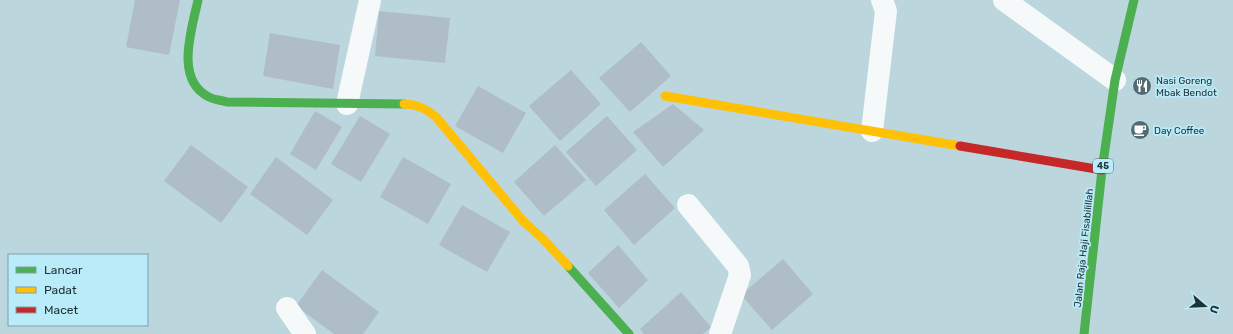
<svg xmlns="http://www.w3.org/2000/svg" width="1233" height="334" font-family="Rubik,sans-serif">
	<style>
		.building { fill: #afbdc7 }
		.lines { fill: none; stroke-linecap: round; stroke-linejoin: round }
		.street { stroke: #f5f9fa; stroke-width: 22 }
		.fast { stroke: #4caf50; stroke-width: 9 }
		.slow { stroke: #ffc107; stroke-width: 9 }
		.jam { stroke: #c62828; stroke-width: 9 }
		.labels { text-anchor: middle; stroke-width: 3.5; stroke-linejoin: round; paint-order: stroke }
		.shield { fill: #baebf8; stroke: #4d6970; stroke-width: 1 }
		.shield-label { font-size: 9px; font-weight: bold; fill: #1e3136 }
		.poi-label { font-size: 10px; fill: #1e3136; stroke: #baebf8; text-anchor: start }
		.street-label { font-size: 10px; fill: #1e3136; stroke: #baebf8 }
	</style>
	<rect width="100%" height="100%" fill="#bbd6dc"/>
	<g class="building">
		<polygon points="135,0 180,0 169,55 126,47"/>
		<polygon points="379,11 450,18 445,63 375,56"/>
		<polygon points="270,33 340,45 333,89 263,76"/>
		<polygon points="641,42 671,76 630,112 599,78"/>
		<polygon points="571,70 601,104 560,141 529,106"/>
		<polygon points="478,86 526,113 503,153 455,126"/>
		<polygon points="673,104 704,130 663,167 633,132"/>
		<polygon points="315,111 342,127 316,170 290,154"/>
		<polygon points="360,116 390,134 361,182 331,164"/>
		<polygon points="607,116 637,150 596,186 566,152"/>
		<polygon points="191,145 248,187 221,223 164,181"/>
		<polygon points="555,145 586,180 544,216 514,182"/>
		<polygon points="276,157 333,200 307,235 250,194"/>
		<polygon points="403,157 451,184 428,224 380,197"/>
		<polygon points="645,174 675,208 634,245 604,210"/>
		<polygon points="462,205 510,232 487,272 439,245"/>
		<polygon points="618,245 648,280 619,308 588,273"/>
		<polygon points="783,259 813,294 772,330 741,295"/>
		<polygon points="322,270 379,312 363,334 334,334 296,306"/>
		<polygon points="681,292 711,327 703,334 644,334 640,329"/>
	</g>
	<g class="lines">
		<g class="street">
			<polyline points="1004,0 1115,80"/>
			<polyline points="347,104 370,0"/>
			<polyline points="872,131 886,11 882,0"/>
			<polyline points="688,205 738,266 740,275 720,334"/>
			<polyline points="287,308 305,334"/>
		</g>
		<g class="fast">
			<path d="M198,0c-6,29 -24,80 11,97 5,3 12,3 18,5l177,2"/>
			<polyline points="568,266 629,334"/>
			<polyline points="1084,334 1102,170 1115,80 1134,0"/>
		</g>
		<g class="slow">
			<polyline points="665,96 960,146"/>
			<path d="M404,104c13,0 22,5 32,13l88,105 19,17 25,27"/>
		</g>
		<polyline class="jam" points="960,146 1102,170"/>
	</g>
	<defs>
		<symbol id="restaurant-disc" viewBox="-11 -11 22 22"><circle r="9.5" fill="#556b70" stroke="#baebf8"/><path d="M-5-6h1v4h1v-4h1v4h1v-4h1v5L-1.5 .5V6h-2V.5L-5-1ZM5-6V6H3V1.5H1.5Q1.5-4 5-6Z" fill="#fff"/></symbol>
		<symbol id="cafe-disc" viewBox="-11 -11 22 22"><circle r="9.5" fill="#556b70" stroke="#baebf8"/><path d="M-5.5-4.5H6V0H3Q3 3.5 0 3.5H-2.5Q-5.5 3.5-5.5 0ZM3-3.2v2h1.7v-2ZM-6 4.5H4V6H-6Z" fill="#fff"/></symbol>
	</defs>
	<g fill-rule="evenodd">
		<use href="#restaurant-disc" x="1131" y="75" width="22" height="22"/>
		<use href="#cafe-disc" x="1129" y="119" width="22" height="22"/>
	</g>
	<g class="labels">
		<rect class="shield" x="1093" y="159" width="20" height="14" rx="3"/>
		<g class="shield-label">
			<text x="1103" y="169">45</text>
		</g>
		<g class="poi-label">
			<text x="1156" y="84">Nasi Goreng<tspan x="1156" dy="12">Mbak Bendot</tspan></text>
			<text x="1154" y="134">Day Coffee</text>
		</g>
		<g class="street-label">
			<text transform="translate(1083 248) rotate(-84)" y="4">Jalan Raja Haji Fisabilillah</text>
		</g>
	</g>
	<rect x="8" y="254" width="140" height="72" fill="#baebf8" stroke="#7ca1aa"/>
	<rect x="16" y="267" width="20" height="6" fill="#4caf50" stroke="#7ca1aa"/>
	<text x="44" y="274" font-size="12" fill="#1e3136">Lancar</text>
	<rect x="16" y="287" width="20" height="6" fill="#ffc107" stroke="#7ca1aa"/>
	<text x="44" y="294" font-size="12" fill="#1e3136">Padat</text>
	<rect x="16" y="307" width="20" height="6" fill="#c62828" stroke="#7ca1aa"/>
	<text x="44" y="314" font-size="12" fill="#1e3136">Macet</text>
	<g transform="translate(1205 306) rotate(109)" stroke="#baebf8" stroke-width="3" paint-order="stroke">
	<path d="M0-3L7 15L0 10L-7 15Z" fill="#1e3136"/>
	<text y="-6" font-size="11" font-weight="bold" text-anchor="middle" fill="#1e3136">U</text>
	</g>
</svg>
